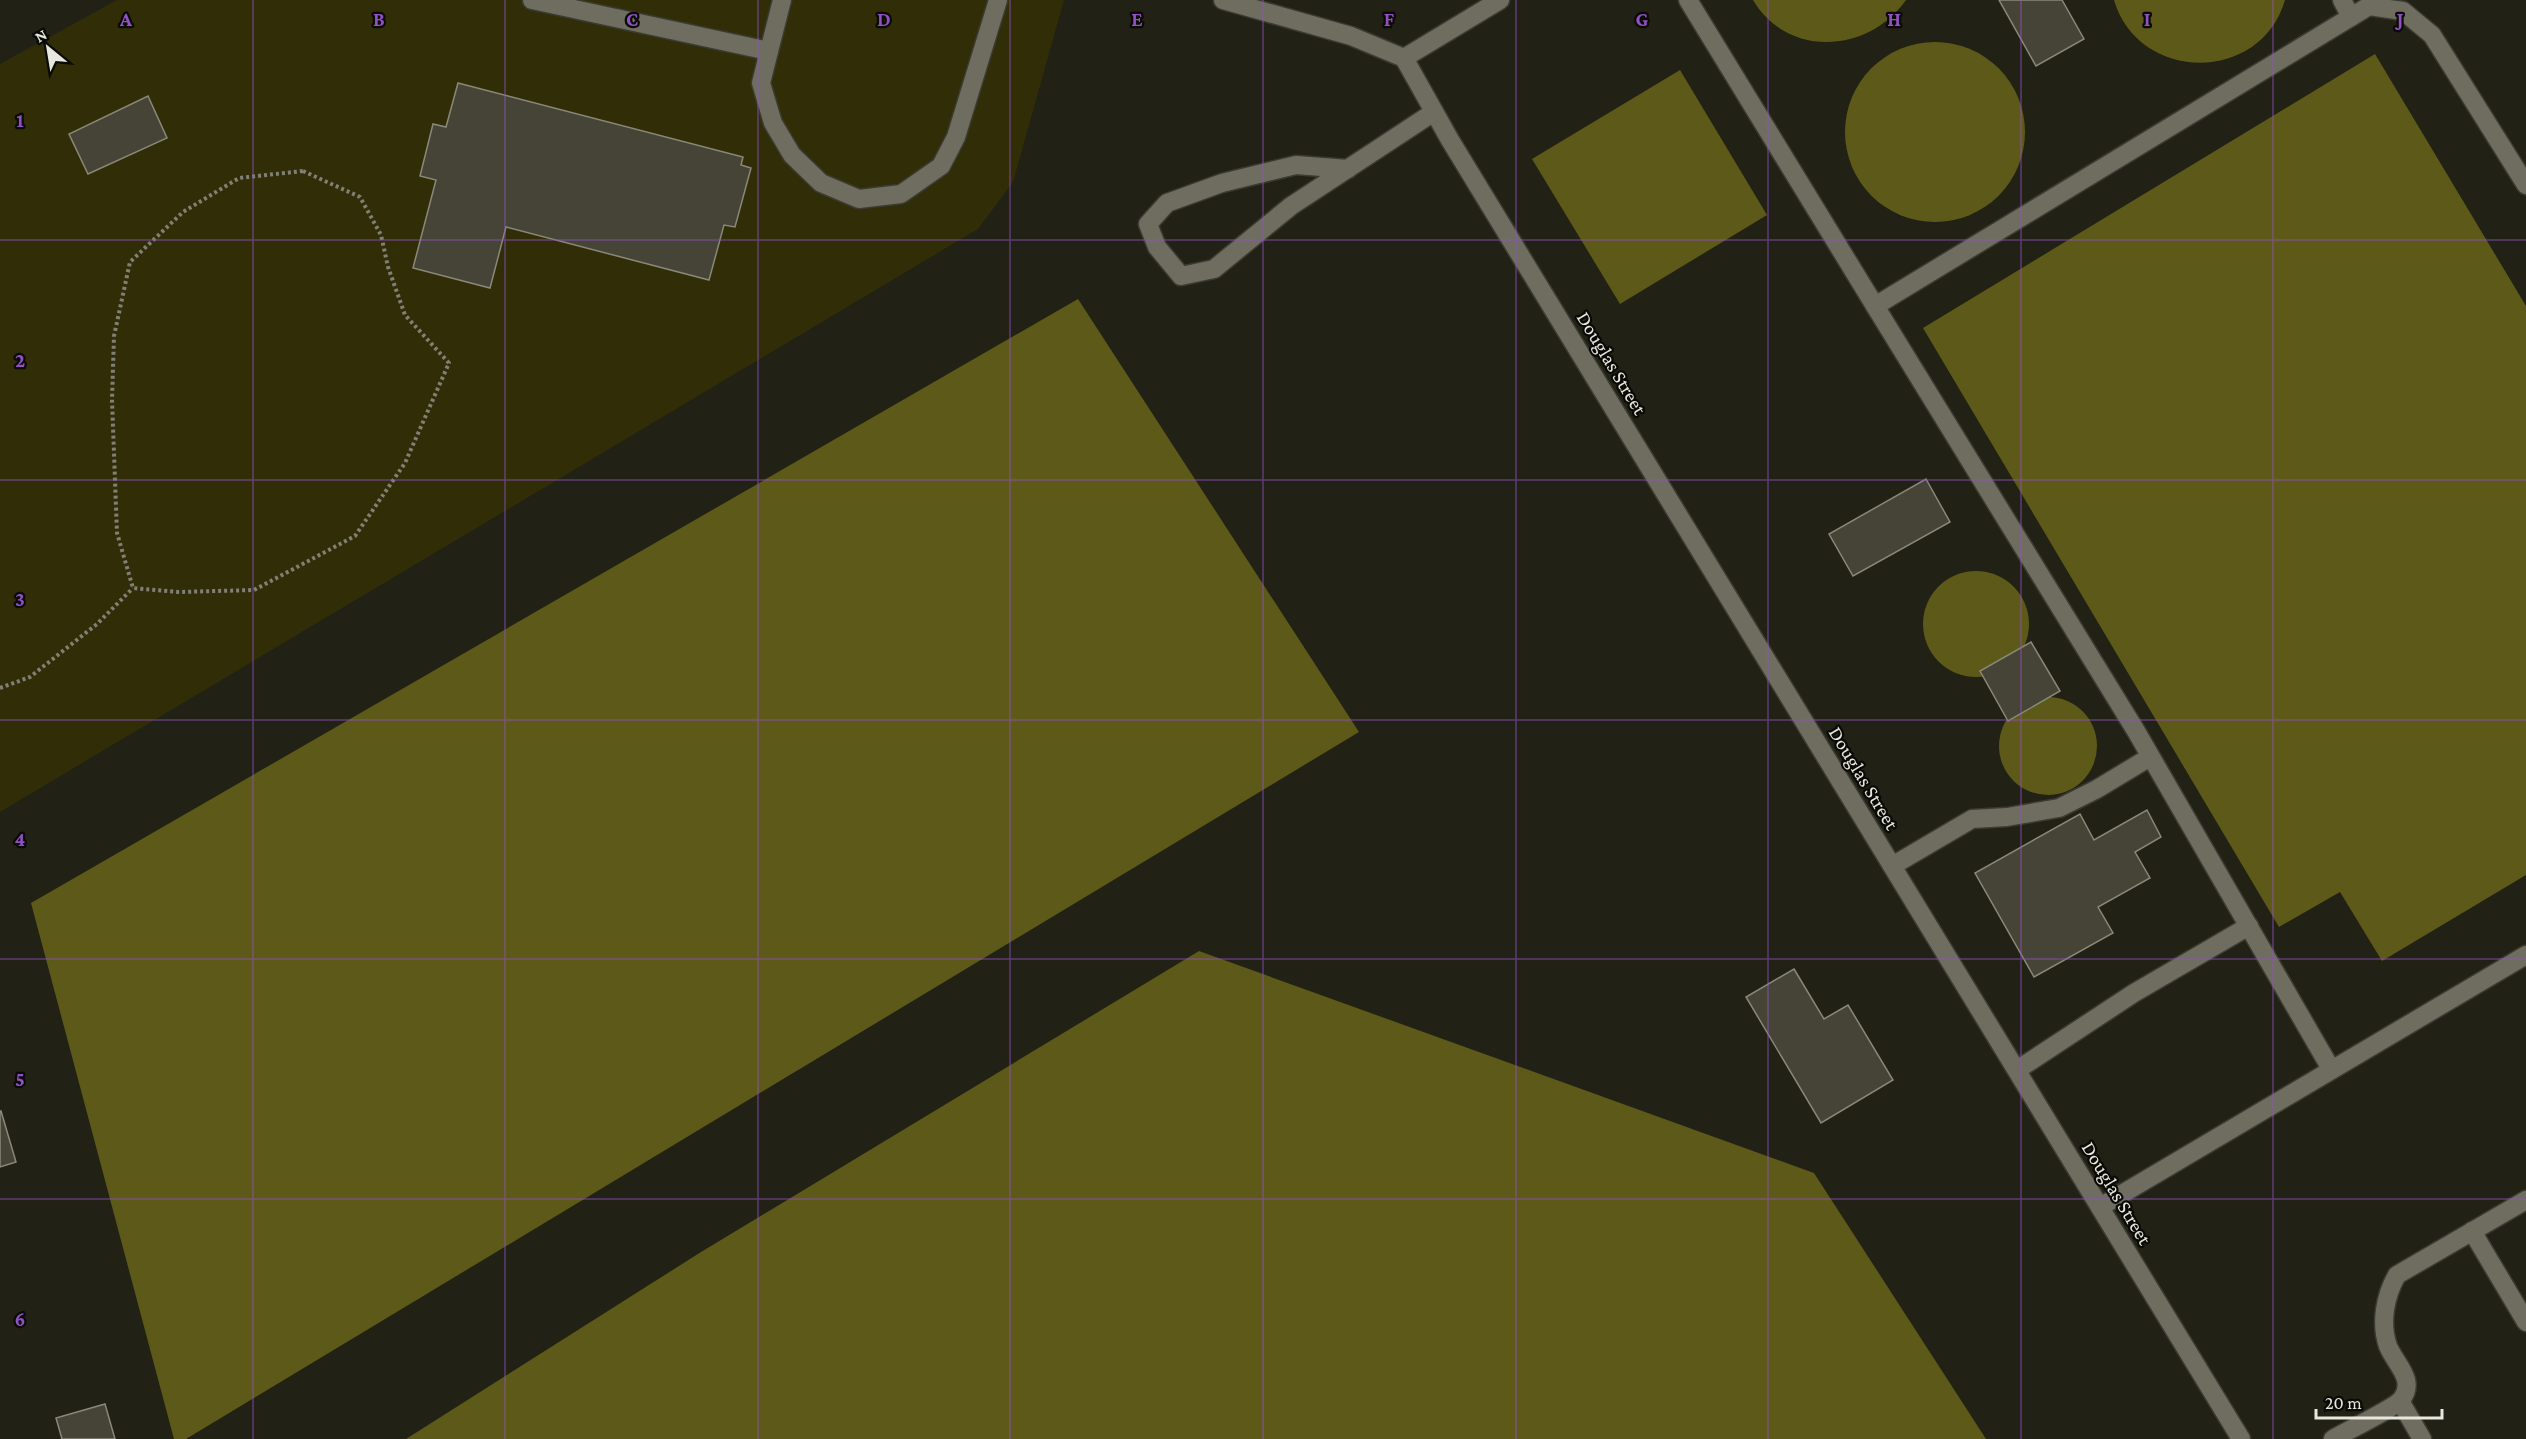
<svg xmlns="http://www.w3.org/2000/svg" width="2526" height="1439" font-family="'Crimson Pro',serif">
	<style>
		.green { fill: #312e07 }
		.water { fill: #5d5918 }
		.building { fill: #454437; stroke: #898879; stroke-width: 1.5 }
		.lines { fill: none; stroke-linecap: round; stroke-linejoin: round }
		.minor-casing { stroke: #3b3b33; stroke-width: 21 }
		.path { stroke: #808076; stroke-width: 4; stroke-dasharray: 3 3; stroke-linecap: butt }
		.minor { stroke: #6e6d5f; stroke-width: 18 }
		.grid { fill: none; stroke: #9151c5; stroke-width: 1.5; stroke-opacity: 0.55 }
		.labels { text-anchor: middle; stroke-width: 4.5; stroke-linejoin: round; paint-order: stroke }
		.street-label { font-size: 20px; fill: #e7e7df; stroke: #0a0a06 }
		.grid-label { font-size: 20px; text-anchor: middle; font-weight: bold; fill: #9151c5; stroke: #0a0a06; stroke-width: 4.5; stroke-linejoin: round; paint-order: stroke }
	</style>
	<rect width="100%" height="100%" fill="#212115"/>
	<polygon class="green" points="117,0 1064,0 1013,182 978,229 0,812 0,64"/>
	<g class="water">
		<path d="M1753,0h153c-37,53 -118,59 -153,0z"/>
		<path d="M2114,0h171c-24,84 -147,83 -171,0z"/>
		<circle cx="1935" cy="132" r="90"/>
		<polygon points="2375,54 2526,306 2526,875 2382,961 2340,892 2279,927 1923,328"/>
		<polygon points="1680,70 1767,215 1620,304 1532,159"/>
		<polygon points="1078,299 1359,732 186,1439 174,1439 31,903"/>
		<circle cx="1976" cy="624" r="53"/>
		<circle cx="2048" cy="746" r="49"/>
		<polygon points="1199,951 1814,1173 1986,1439 406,1439 701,1252"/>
	</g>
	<g class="building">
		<polygon points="1999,0 2062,0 2084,39 2036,66"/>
		<polygon points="458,83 743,157 741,165 751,168 735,227 724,225 709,280 506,227 490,288 413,268 436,180 420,176 433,124 446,127"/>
		<polygon points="148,96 167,138 88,174 69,134"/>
		<polygon points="1926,479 1950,522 1853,576 1829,534"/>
		<polygon points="2031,642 2060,691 2008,721 1980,671"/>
		<polygon points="2147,810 2161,837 2135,852 2150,878 2098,907 2113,933 2034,977 1975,873 2080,814 2094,840"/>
		<polygon points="1794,969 1824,1019 1848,1005 1893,1080 1821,1123 1746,997"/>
		<polygon points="1,1111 16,1162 0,1167 0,1111"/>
		<polygon points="105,1404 115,1439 62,1439 56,1418"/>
	</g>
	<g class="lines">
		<defs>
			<g id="minor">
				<polyline points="532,0 769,51"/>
				<polyline points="782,0 761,83 773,123 792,155 821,183 859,199 901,194 941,166 956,137 998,0"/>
				<polyline points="1223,0 1351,36 1404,58 1450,140 2241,1439"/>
				<polyline points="1688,0 1875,306 2369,6 2403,11 2432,35 2526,185"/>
				<polyline points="2342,0 2351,17"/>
				<polyline points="1404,58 1500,0"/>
				<polyline points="1348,169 1296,165 1222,183 1167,203 1148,224 1157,247 1181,276 1214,269 1291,206 1434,112"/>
				<polyline points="1875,306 2136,731 2331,1069"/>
				<polyline points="1892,866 1972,819 2007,817 2059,808 2097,789 2150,757"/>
				<polyline points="2017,1070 2134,993 2249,926"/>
				<polyline points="2100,1207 2526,955"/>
				<polyline points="2472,1231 2526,1322"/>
				<polyline points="2400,1401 2422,1439"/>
				<path d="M2333,1439c12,-7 61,-31 68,-39 16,-20 -6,-36 -13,-54 -8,-23 -3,-50 9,-71l129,-75"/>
			</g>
		</defs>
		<use href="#minor" class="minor-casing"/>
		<g class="path">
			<polygon points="303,171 360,197 381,235 388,267 405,315 449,363 405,463 355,536 254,590 178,592 133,588 117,533 112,400 114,336 130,262 183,212 239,178"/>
			<polyline points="0,688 30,677 97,624 133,588"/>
		</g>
		<use href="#minor" class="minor"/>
	</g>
	<path class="grid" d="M253,0v1439M505,0v1439M758,0v1439M1010,0v1439M1263,0v1439M1516,0v1439M1768,0v1439M2021,0v1439M2273,0v1439M0,240h2526M0,480h2526M0,720h2526M0,959h2526M0,1199h2526"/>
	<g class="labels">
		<g class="street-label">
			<text transform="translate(1612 363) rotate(59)" y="7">Douglas Street</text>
			<text transform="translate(1864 778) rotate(59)" y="7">Douglas Street</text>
			<text transform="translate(2117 1193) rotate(59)" y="7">Douglas Street</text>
		</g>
	</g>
	<g class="grid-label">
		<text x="126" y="26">A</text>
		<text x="379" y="26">B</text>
		<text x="632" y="26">C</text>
		<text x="884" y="26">D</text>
		<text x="1137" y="26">E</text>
		<text x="1389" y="26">F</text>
		<text x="1642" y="26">G</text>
		<text x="1894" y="26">H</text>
		<text x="2147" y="26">I</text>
		<text x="2400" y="26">J</text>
		<text x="20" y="127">1</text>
		<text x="20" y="367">2</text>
		<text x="20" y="606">3</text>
		<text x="20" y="846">4</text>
		<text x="20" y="1086">5</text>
		<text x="20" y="1326">6</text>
	</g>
	<g transform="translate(48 48) rotate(330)" stroke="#0a0a06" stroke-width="4.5" paint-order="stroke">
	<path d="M0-4.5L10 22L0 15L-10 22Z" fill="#e7e7df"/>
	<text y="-9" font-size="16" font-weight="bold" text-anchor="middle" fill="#e7e7df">N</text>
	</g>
	<path d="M2316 1409v9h126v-9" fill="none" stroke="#e7e7df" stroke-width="3"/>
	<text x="2325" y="1409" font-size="18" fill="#e7e7df" stroke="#0a0a06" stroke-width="4.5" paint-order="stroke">20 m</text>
</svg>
